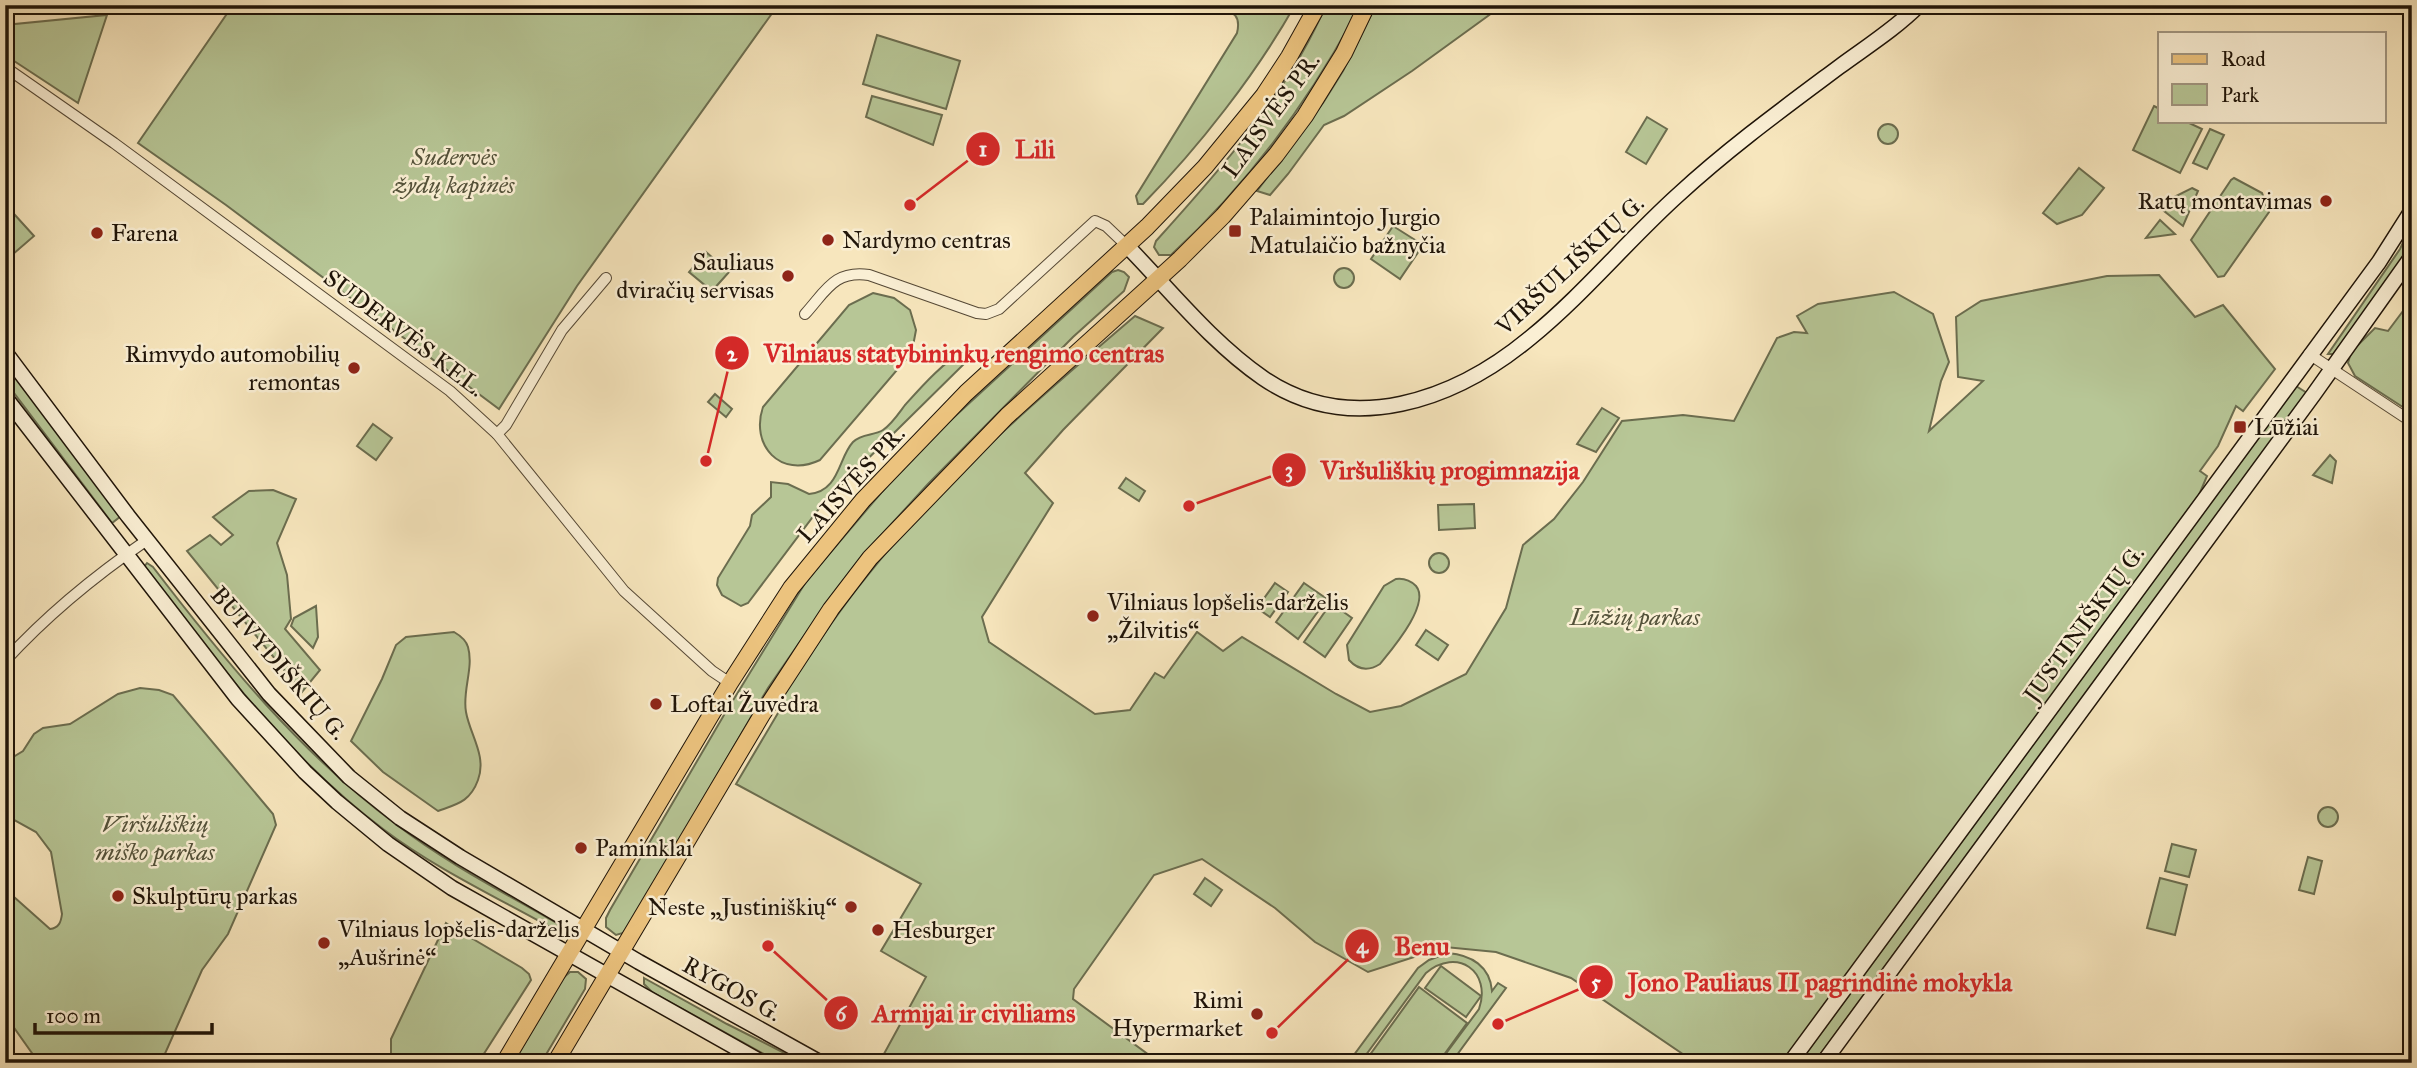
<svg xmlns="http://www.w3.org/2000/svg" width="2417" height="1068" font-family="'IM FELL Great Primer',serif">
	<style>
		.green { fill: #b7c696; stroke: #6b6d4f; stroke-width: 2 }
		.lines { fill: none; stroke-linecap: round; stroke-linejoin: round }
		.minor-casing { stroke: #554835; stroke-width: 12 }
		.secondary-casing { stroke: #1f1408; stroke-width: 17 }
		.primary-casing { stroke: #1f1408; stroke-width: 18 }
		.minor { stroke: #faefd4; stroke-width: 10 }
		.secondary { stroke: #faefd4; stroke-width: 14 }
		.primary { stroke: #ecc37e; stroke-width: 16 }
		.poi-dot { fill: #8f2418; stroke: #faefd4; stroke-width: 2.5 }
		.labels { text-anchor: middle; stroke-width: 5; stroke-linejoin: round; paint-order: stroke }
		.street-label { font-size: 24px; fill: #1f1408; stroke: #faefd4 }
		.park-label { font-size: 24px; font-style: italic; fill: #54523a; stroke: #faefd4 }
		.poi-label { font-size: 24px; fill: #1f1408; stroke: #faefd4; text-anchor: start }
		.leader { fill: none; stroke: #d62828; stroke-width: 2.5 }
		.callout-dot { fill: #d62828; stroke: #faefd4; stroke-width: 2.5 }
		.mark-label { font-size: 21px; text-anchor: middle; font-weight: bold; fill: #fff }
		.callout-label { font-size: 26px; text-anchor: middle; font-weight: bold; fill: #d62828; stroke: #faefd4; stroke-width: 5; stroke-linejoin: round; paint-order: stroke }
	</style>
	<rect width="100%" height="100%" fill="#f7e6bd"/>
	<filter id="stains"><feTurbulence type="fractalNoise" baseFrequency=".00286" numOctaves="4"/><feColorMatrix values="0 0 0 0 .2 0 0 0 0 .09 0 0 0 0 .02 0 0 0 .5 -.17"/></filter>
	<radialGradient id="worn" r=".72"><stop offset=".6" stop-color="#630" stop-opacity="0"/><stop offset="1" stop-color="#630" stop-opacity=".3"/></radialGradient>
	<g class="green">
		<polygon points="233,5 778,5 577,286 499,409 226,205 138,143"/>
		<path d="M1214,5h81c-39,69 -96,142 -152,199h-5l-2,-8 101,-163c5,-21 -7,-21 -23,-28z"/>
		<path d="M1326,5h32l-5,14c-48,88 -108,168 -182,236h-12l-5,-8 2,-6c65,-72 131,-146 170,-236z"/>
		<polygon points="1376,5 1503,5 1412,71 1344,116 1324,125 1288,174 1270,195 1257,191 1323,103 1343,71"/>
		<polygon points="107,15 78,103 5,55 5,25"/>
		<polygon points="877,35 960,61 946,109 863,84"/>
		<polygon points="872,96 942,115 933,145 866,117"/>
		<polygon points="2154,106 2160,109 2160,121 2185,121 2202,129 2180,173 2133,150"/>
		<polygon points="1647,117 1667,129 1646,164 1626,152"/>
		<circle cx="1888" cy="134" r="10"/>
		<polygon points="2210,129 2224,135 2207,169 2193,163"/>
		<polygon points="2079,168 2104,188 2082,215 2057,224 2043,213"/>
		<polygon points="2234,178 2262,193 2269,212 2224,276 2218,277 2191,240 2231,180"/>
		<polygon points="2192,188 2198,191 2183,226 2164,211 2174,197"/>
		<polygon points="5,204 34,236 5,261"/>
		<polygon points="2160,220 2175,234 2146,238"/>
		<polygon points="2412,223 2412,244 2363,316 2333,354 2328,354 2400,249"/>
		<polygon points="1393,226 1423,245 1400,279 1371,259"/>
		<polygon points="706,252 729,272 712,291 689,272"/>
		<circle cx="1344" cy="278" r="10"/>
		<polygon points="1118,270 1124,272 1129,277 1124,291 1073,337 928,484 874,543 824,607 768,688 632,921 623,933 616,935 606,927 606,918 610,910 724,715 807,580 898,473 952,419 1112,272"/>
		<path d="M2159,275l36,42 28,-12 52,64 -32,42 -7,-5 -18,40 -18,25 7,5 -8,19 -417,568h-86l-125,-85 -75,-26 -51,-5 -77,25 -53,-30 -40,-34 -73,-49 -48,16 -80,114 -1,10 80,59 -1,5h-273l47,-86 -45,-26 40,-67 -185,-100 45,-76v-9c28,-42 54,-84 86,-123 78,-98 173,-179 268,-260l28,12 -100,102 -38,43 28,30 -71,114 7,25 106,72 35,-4 25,-37 9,5 33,-46 26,19 19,-14 94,57 34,18 31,-6 65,-32 40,-66 17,-63 31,-26 29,-37 39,-61 61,-6 51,6 43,-83 17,-6 13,1 -10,-17 21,-12 76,-12 39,22 16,48 -8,19 -12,50 54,-50 -25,-4 -2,-60 25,-16 126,-25z"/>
		<path d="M873,293l21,5 16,12 6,20 -3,16 -4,10 -89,104c-40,19 -70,-15 -57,-53l86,-102z"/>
		<polygon points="2412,299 2412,413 2355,376 2348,363 2351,352 2375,328 2388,331"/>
		<path d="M966,350l4,3 -2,7 -144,142 -76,101 -7,3 -19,-11 -5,-10 1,-7 32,-52 2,-11 19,-18v-15l17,2 21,10c31,-3 29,-36 44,-52 9,-9 21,-6 30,-12 9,-6 16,-17 22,-25 17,-19 39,-44 61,-55z"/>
		<polygon points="5,364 121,516 112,523 5,381"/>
		<polygon points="2296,386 2307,393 1814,1063 1799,1063"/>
		<polygon points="715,394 732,409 726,417 708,402"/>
		<polygon points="1602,408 1619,418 1596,452 1577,444"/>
		<polygon points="373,424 392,438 376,460 357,446"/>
		<polygon points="2330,455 2336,461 2332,483 2313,475"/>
		<polygon points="1126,478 1145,491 1139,501 1119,488"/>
		<polygon points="273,490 296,499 277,543 287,575 291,619 285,629 320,670 302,692 187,551 210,535 221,545 233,535 213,517 249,491"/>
		<polygon points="1474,504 1475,528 1439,530 1438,505"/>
		<circle cx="1439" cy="563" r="10"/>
		<path d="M147,563l6,4c71,93 148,187 244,258 51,39 108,68 163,100l2,6h-5c-57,-32 -123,-63 -174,-102 -96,-72 -167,-168 -239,-262z"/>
		<path d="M1396,579c8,-1 14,1 20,7 15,18 -24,63 -36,78 -11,7 -22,6 -31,-4l-2,-15 37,-59z"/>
		<polygon points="1275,583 1288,592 1270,617 1257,608"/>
		<polygon points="1304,583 1327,599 1298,639 1276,622"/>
		<polygon points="1331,603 1352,618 1325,657 1304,642"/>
		<polygon points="316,606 318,637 313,648 291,626 294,618"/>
		<polygon points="1426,630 1448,645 1438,660 1416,645"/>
		<path d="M454,632c7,4 12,8 14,15 6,21 -6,44 -2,65 4,23 21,44 12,68 -8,22 -21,24 -40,31l-55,-39 -32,-31 31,-62 14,-34 10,-8z"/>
		<path d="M140,688l19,2 14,5 100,119 3,11 -48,109 -26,36 -38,86 -14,7h-111l-34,-48v-126l45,40c9,-1 11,-7 12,-15l-11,-62 -15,-20 -31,-17v-53l18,-11 11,-17 9,-6 27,-4 48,-30z"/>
		<circle cx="2328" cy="817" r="10"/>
		<polygon points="2172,844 2196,850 2189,877 2165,871"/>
		<polygon points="2308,857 2322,861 2314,894 2299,890"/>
		<polygon points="1205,878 1222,890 1211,906 1194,894"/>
		<polygon points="2160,878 2187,885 2175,935 2147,928"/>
		<polygon points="446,923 522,968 529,974 531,980 478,1063 391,1063 391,1039"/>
		<path d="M1448,953c23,2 42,13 44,38l6,-8 8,5 -55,75h-12l40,-54c13,-38 -22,-62 -53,-36l-66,90h-12l70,-95 11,-8z"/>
		<polygon points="1441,966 1481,996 1466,1017 1425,988"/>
		<polygon points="570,972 578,972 586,979 585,989 541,1063 513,1063 563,978"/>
		<polygon points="644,978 727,1024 804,1063 780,1063 652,992 644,984"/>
		<polygon points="1419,987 1467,1023 1438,1063 1364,1063"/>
	</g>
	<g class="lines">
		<defs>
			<g id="minor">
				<polyline points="5,67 114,143 450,391 497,434 624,591 712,671 730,683"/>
				<path d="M805,314c21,-23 29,-44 64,-39l108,38 9,1 13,-5 96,-88 11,5 21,20"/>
				<polyline points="2309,354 2412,422"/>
				<polyline points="497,434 506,425 562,330 606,278"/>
				<path d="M5,661c42,-46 91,-86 142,-121"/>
			</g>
			<g id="secondary">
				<path d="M1127,246c44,45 84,96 136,132 88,60 192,22 267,-40 53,-43 97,-97 148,-143 51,-47 106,-87 161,-128 27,-20 56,-38 80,-62"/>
				<polyline points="5,352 128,516 269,694 349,777 400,818 460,857 639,962 821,1063"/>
				<polyline points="5,397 238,699 305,772 337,802 388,844 452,888 763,1063"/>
				<polyline points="1790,1063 2379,262 2412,210"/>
				<polyline points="1823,1063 2314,394 2412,256"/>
			</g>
			<g id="primary">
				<polyline points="504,1063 730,683 791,588 863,500 966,393 1147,227 1205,167 1264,95 1289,57 1318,5"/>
				<polyline points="555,1063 763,713 831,609 870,558 1007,416 1180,259 1223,216 1276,155 1305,116 1344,53 1367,5"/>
			</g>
		</defs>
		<use href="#minor" class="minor-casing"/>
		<use href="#secondary" class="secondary-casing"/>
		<use href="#primary" class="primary-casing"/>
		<use href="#minor" class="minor"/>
		<use href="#secondary" class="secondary"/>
		<use href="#primary" class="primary"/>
	</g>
	<g class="poi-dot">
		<circle cx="2326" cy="201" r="7"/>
		<rect x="1228" y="224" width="14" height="14" rx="3.5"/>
		<circle cx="97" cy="233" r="7"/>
		<circle cx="828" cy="240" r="7"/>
		<circle cx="788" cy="276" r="7"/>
		<circle cx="354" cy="368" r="7"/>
		<rect x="2233" y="420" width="14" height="14" rx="3.5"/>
		<circle cx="1093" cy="616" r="7"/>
		<circle cx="656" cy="704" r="7"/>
		<circle cx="581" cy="848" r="7"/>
		<circle cx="118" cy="896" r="7"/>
		<circle cx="851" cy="907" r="7"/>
		<circle cx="878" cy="930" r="7"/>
		<circle cx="324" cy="943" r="7"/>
		<circle cx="1257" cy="1014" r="7"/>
	</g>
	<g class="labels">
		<g class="street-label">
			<text transform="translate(1271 115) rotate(-54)" y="8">LAISVĖS PR.</text>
			<text transform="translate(1570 265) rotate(-43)" y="8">VIRŠULIŠKIŲ G.</text>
			<text transform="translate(404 333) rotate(37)" y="8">SUDERVĖS KEL.</text>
			<text transform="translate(851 484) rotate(-48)" y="8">LAISVĖS PR.</text>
			<text transform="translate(2084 624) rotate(-54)" y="8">JUSTINIŠKIŲ G.</text>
			<text transform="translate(279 663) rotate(49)" y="8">BUIVYDIŠKIŲ G.</text>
			<text transform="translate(732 989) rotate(29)" y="8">RYGOS G.</text>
		</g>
		<g class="park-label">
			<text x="454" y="165">Sudervės<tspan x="454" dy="28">žydų kapinės</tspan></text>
			<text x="1635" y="625">Lūžių parkas</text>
			<text x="155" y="832">Viršuliškių<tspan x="155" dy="28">miško parkas</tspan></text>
		</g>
		<g class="poi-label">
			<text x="2312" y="209" text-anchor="end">Ratų montavimas</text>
			<text x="1249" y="225">Palaimintojo Jurgio<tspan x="1249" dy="28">Matulaičio bažnyčia</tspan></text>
			<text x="111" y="241">Farena</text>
			<text x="842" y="248">Nardymo centras</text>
			<text x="774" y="270" text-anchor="end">Sauliaus<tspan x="774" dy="28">dviračių servisas</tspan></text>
			<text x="340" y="362" text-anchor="end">Rimvydo automobilių<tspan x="340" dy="28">remontas</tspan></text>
			<text x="2254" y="435">Lūžiai</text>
			<text x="1107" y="610">Vilniaus lopšelis-darželis<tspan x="1107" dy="28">„Žilvitis“</tspan></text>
			<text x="670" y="712">Loftai Žuvėdra</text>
			<text x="595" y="856">Paminklai</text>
			<text x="132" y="904">Skulptūrų parkas</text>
			<text x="837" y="915" text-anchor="end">Neste „Justiniškių“</text>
			<text x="338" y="937">Vilniaus lopšelis-darželis<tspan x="338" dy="28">„Aušrinė“</tspan></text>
			<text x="892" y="938">Hesburger</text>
			<text x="1243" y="1008" text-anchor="end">Rimi<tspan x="1243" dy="28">Hypermarket</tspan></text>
		</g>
	</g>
	<path class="leader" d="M910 205L983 149M706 461L732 353M1189 506L1289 470M1272 1033L1362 946M1498 1024L1596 982M768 946L841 1013"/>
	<g class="callout-dot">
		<circle cx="910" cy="205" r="7"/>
		<circle cx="706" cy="461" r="7"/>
		<circle cx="1189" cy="506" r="7"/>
		<circle cx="1272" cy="1033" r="7"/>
		<circle cx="1498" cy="1024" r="7"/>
		<circle cx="768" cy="946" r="7"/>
		<circle cx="983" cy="149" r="18"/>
		<circle cx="732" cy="353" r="18"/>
		<circle cx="1289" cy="470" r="18"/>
		<circle cx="1362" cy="946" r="18"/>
		<circle cx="1596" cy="982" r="18"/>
		<circle cx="841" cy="1013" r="18"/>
	</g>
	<g class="mark-label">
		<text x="983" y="156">1</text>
		<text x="732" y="361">2</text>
		<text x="1289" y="477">3</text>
		<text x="1362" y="953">4</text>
		<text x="1596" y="989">5</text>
		<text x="841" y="1021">6</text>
	</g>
	<g class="callout-label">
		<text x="1035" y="158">Lili</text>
		<text x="964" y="362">Vilniaus statybininkų rengimo centras</text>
		<text x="1450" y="479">Viršuliškių progimnazija</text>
		<text x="1422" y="955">Benu</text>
		<text x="1820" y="991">Jono Pauliaus II pagrindinė mokykla</text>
		<text x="974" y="1022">Armijai ir civiliams</text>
	</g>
	<rect width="2417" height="1068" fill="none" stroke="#f7e6bd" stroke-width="28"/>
	<rect x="7" y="7" width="2403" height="1054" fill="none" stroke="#1f1408" stroke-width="3.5"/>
	<rect x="14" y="14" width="2389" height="1040" fill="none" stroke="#1f1408" stroke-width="2"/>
	<rect x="2158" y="32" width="228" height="91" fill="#faefd4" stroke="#a29782" stroke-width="2"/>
	<rect x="2172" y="54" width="35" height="10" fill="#ecc37e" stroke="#a29782" stroke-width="2"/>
	<text x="2221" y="66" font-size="21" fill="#1f1408">Road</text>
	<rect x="2172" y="84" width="35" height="21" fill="#b7c696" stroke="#a29782" stroke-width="2"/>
	<text x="2221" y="102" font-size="21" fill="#1f1408">Park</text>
	<path d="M35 1023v10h177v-10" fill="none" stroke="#1f1408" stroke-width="3.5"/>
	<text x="46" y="1023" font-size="21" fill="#1f1408" stroke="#faefd4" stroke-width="5" paint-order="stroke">100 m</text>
	<rect width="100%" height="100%" filter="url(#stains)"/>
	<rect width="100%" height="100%" fill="url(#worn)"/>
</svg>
